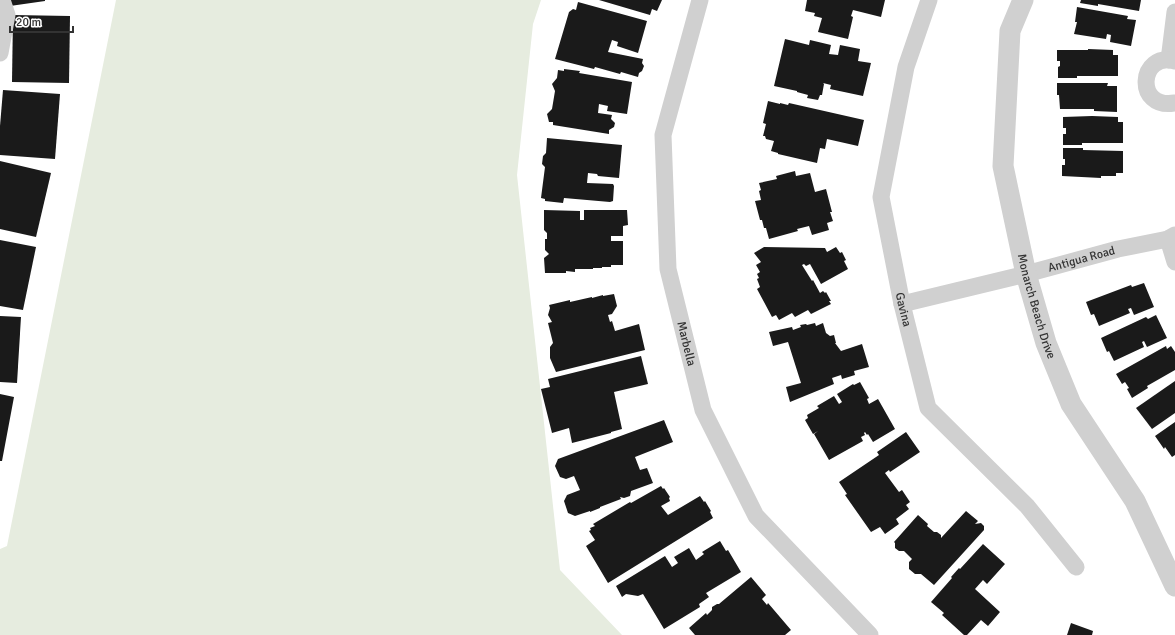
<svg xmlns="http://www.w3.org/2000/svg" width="1175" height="635" font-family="Signika,sans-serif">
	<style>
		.green { fill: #e6ecdf }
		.building { fill: #1a1a1a }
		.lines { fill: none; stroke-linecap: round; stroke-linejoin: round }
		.minor { stroke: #d0d0d0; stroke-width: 17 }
		.tertiary { stroke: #d0d0d0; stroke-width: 21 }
		.labels { text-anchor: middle; stroke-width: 4; stroke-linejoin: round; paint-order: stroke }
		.street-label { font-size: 12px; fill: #333; stroke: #fff }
	</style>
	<rect width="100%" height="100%" fill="#fff"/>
	<polygon class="green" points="116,0 541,0 533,24 517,175 560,570 622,635 0,635 0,549 7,546"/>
	<g class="building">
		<polygon points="9,0 45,0 45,1 10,6"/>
		<polygon points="599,0 662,0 657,11 652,9 650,15"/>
		<polygon points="807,0 885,0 881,17 853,10 851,16 853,17 848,39 818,32 822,18 814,16 815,13 805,11"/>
		<polygon points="1081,0 1141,0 1139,11 1098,4 1098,6 1080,3"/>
		<polygon points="578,2 647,21 638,53 617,46 618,42 612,40 608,52 643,59 642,63 644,66 642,71 639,73 638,77 621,72 620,74 595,67 594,69 555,59 569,12 573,9 576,10"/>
		<polygon points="1077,7 1128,16 1127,19 1136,20 1131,46 1110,42 1111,35 1107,34 1106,39 1074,34 1077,22 1075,22"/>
		<polygon points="13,15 70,16 69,83 12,82"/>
		<polygon points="785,39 809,45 810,40 831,45 829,54 838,55 840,45 860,49 858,61 871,63 863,96 830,89 831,85 823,83 824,84 822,95 820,95 818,100 807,98 808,95 797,92 797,91 774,86"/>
		<polygon points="1088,49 1113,50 1113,55 1118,55 1118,76 1077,76 1077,78 1058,78 1058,67 1060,66 1060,61 1057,61 1057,50 1088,50"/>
		<polygon points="564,69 580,71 579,73 632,82 627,114 607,111 608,106 599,104 598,113 612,115 611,119 615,123 614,127 609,130 609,134 553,125 553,122 549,122 547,114 552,109 555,91 552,84 557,78 558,70 564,71"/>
		<polygon points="1057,83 1108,83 1107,86 1117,86 1117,112 1094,111 1094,109 1060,109 1059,95 1057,95"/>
		<polygon points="3,90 60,94 55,159 0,155 0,126"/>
		<polygon points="768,101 780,104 780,103 788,105 789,103 864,120 858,146 827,139 825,149 820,148 817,163 778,154 778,153 771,151 774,141 766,139 765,136 763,136 766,124 763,123"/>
		<polygon points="1092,116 1118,117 1118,122 1123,122 1123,143 1082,143 1082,145 1063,145 1063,134 1066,134 1066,128 1063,128 1063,117"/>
		<polygon points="547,138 622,145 619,178 598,176 597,174 588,173 587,183 613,184 614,186 613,201 610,202 564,198 563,203 545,201 545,199 541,198 545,167 542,164 543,156 546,153"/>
		<polygon points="1063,148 1083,148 1083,150 1123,151 1123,173 1116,173 1116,176 1101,176 1101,178 1062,176 1062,165 1065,165 1065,159 1063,159"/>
		<polygon points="0,161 51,173 36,237 0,229"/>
		<polygon points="795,171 796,176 810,173 815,192 826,189 832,212 830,212 833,221 827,223 829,230 812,235 809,226 797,229 798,231 769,239 766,228 764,228 762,220 760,220 755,201 761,200 759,191 761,190 759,183 777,179 776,176"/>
		<polygon points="544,210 580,211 580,220 584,220 584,210 627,210 628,225 623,226 623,236 611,236 611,241 623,241 623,265 611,265 611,267 602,267 602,268 593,268 593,269 575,269 575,272 566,271 566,273 545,273 544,258 549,254 545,250 545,239 547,239 547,233 544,230"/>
		<polygon points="0,240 36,247 23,310 0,306"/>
		<polygon points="764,247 825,248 827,252 836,247 840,253 842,252 846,260 844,261 848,269 821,284 810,264 806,266 804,264 802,265 812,281 813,280 820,293 823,291 825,293 826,292 831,301 829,301 831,304 811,314 808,310 795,317 792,313 779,320 776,315 772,317 757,289 760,287 757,279 759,278 757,274 760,272 756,265 761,262 754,253"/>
		<polygon points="1144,283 1154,307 1134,315 1131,308 1128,309 1130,313 1099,326 1094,314 1091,315 1086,302 1131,285 1132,287"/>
		<polygon points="614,294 617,306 612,314 608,315 610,322 612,321 615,331 639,324 645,350 556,372 550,358 550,347 553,343 548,323 552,322 548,315 550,308 549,305 570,300 570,302 592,297 592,298 603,295 603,296"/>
		<polygon points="1156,315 1167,338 1147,347 1144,341 1142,342 1144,347 1114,361 1109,351 1107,352 1101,338 1146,317 1148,319"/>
		<polygon points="0,316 21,317 17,383 0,382"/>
		<polygon points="815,323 816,326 823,323 826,333 830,336 834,335 836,343 835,343 841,351 862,344 869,367 854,371 855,375 842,379 841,375 832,378 834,384 790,402 786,387 801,383 788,342 773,346 769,332 792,327 793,330 801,327 800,325 806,324 807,325"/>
		<polygon points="1166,346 1167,349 1171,346 1175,352 1175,370 1147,386 1148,388 1132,398 1127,389 1129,388 1125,382 1122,384 1116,374"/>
		<polygon points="641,356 648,384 614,392 622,429 611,432 611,433 572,443 569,428 552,433 541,389 550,387 548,379"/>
		<polygon points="1175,381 1175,413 1152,429 1136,408"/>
		<polygon points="860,382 869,398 867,399 869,404 878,399 895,429 873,442 868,434 867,435 865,432 864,433 865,435 861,437 863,441 829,460 814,434 818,431 813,434 805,420 808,418 807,415 819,408 817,406 834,396 839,404 842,402 837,394 853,384 854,385"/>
		<polygon points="0,394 14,397 2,461 0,461"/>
		<polygon points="664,420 673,442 635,457 640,470 647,468 653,483 631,491 630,496 624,498 620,497 621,499 600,507 600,508 590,512 590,511 575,516 568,513 564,501 567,495 580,490 574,476 566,479 560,477 555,466 558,459"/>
		<polygon points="1175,422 1175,455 1172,457 1165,447 1164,449 1155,436"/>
		<polygon points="906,432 920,452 890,472 889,470 885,473 899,492 902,490 910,502 906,505 909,509 896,519 899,524 885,534 880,527 871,532 845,495 847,494 839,482 879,455 877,452"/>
		<polygon points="661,486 663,489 664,488 670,497 669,498 670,501 661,506 668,515 700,496 704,502 705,501 711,511 710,512 713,518 608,583 586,546 595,540 589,531 591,530 590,528 595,526 593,524 630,502 631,503"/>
		<polygon points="966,511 978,521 975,524 981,523 984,526 984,530 934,585 921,574 915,574 909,569 909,562 912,559 904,551 899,551 895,548 895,543 894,542 918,515 928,524 927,526 934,532 937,532 941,535 941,538"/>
		<polygon points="720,541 726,551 728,550 741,572 706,593 709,597 699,604 700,607 664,629 643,594 638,596 626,594 622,597 616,586 665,556 672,567 678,563 674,557 689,548 696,560 704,554 702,552"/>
		<polygon points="983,544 1005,564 987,584 983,580 975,589 1000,612 988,626 981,620 967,635 964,635 942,615 944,613 931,602 952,578 951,577 959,568 960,569"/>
		<polygon points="751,577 766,595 762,599 767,605 768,603 791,630 785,635 695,635 689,628 706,613 707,615 712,610 712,607 717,604 719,604"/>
		<polygon points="1071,623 1093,631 1092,635 1067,635"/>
	</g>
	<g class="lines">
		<g class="minor">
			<path id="s1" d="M700,0l-37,135 5,134 35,141 53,106 114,119"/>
			<path id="s2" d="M929,0l-23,67 -25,130 21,107 26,104 99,98 49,61"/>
			<polyline points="0,53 7,15 2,0"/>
			<polyline points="1169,60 1175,12"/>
			<path d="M1175,61c-36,-10 -41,49 0,42"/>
			<polyline points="1168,239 1175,262"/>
			<path id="s3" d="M902,304l124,-30 92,-25 50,-10 7,-4"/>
		</g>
		<path class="tertiary" id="s4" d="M1023,0l-13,31 -7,135 23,108 20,69 25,61 64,97 40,85"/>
	</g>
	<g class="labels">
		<g class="street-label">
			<text dy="4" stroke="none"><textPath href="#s3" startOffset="185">Antigua Road</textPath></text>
			<text dy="4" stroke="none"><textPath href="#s4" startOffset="313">Monarch Beach Drive</textPath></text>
			<text dy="4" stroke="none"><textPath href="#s2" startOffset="318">Gavina</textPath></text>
			<text dy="4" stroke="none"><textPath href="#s1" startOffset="351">Marbella</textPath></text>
		</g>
	</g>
	<path d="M10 26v6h63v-6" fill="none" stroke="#333333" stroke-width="2"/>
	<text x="16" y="26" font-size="12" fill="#333333" stroke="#ffffff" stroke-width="3" paint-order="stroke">20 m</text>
</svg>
